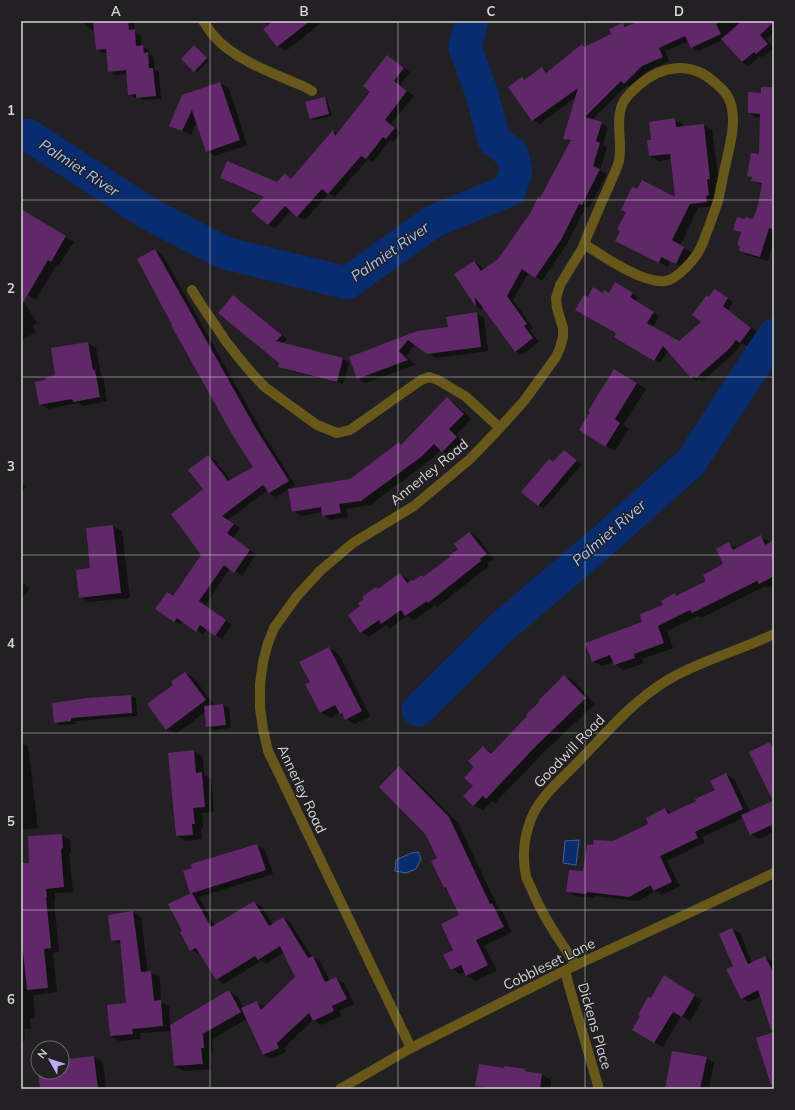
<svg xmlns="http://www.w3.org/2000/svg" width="795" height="1110" font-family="Mulish,sans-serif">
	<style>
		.water { fill: #072c6f; stroke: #455f8e }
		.shadow { fill: #0007 }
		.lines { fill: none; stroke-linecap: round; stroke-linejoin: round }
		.river { stroke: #072c6f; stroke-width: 33 }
		.building { fill: #612869 }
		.minor { stroke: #675718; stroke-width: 10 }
		.grid { fill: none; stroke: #d6d5d6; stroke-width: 1; stroke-opacity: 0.55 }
		.labels { text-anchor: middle; stroke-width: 3; stroke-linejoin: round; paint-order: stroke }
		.street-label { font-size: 14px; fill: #d6d5d6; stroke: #222022 }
		.water-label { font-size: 15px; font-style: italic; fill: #a0c3fd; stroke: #222022 }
		.neatline { fill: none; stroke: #d6d5d6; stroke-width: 1.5 }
		.grid-label { font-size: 13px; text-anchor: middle; font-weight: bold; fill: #d6d5d6 }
	</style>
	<rect width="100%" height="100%" fill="#222022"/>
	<g class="water">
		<polygon points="579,840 576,865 563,863 565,841"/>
		<polygon points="418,852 421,859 416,869 406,873 395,871 396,860 411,853"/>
	</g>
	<g class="shadow">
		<polygon points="43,21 63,21 63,23"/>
		<polygon points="85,21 134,21 135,32 141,36 142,47 149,50 149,54 154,57 155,70 159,72 161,99 143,100 138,97 135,98 129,94 127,74 115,75 109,71 107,53 103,53 97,49 95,29 92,30 86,26"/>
		<polygon points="264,21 323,21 286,51 278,46 264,29 268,26"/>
		<polygon points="642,21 774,21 774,32 766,39 774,48 763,57 760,56 749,66 742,62 723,40 698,51 692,47 689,41 665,51 669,61 649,70 631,87 627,85 592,120 601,123 608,127 603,145 607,147 600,170 607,174 589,208 586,207 567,244 542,281 529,272 513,300 533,328 530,330 539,342 522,355 516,351 482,304 482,310 477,307 456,274 474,262 481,266 483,270 499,260 541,199 571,142 565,138 576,97 540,124 533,120 522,78 525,80 542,68 548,72 582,45 586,47 613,34 623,24 629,27"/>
		<polygon points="197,48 209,60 197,72 195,71"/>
		<polygon points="388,56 394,60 410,72 400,85 414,96 391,124 401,133 393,142 390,140 373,162 368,159 335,197 329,193 305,220 298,217 291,210 275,228 268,225 265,198 228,182 221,178 277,183 285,175 292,179 334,131 338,134 372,92"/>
		<polygon points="220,83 229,88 247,145 215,156 207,151 197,122 191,135 170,125"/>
		<polygon points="774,94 774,239 768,261 747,255 740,251 742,234 734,229 754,220 758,205 762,185 752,180 752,178 748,175 760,156 761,117 756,117 749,113"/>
		<polygon points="325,98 327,100 332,116 313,120 311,119"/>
		<polygon points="674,120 683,124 683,127 704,125 712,130 719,183 715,183 717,200 715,206 698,208 680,246 692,253 685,268 670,261 668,267 624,245 676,199 671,159 659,161 650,156 648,141 652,141"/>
		<polygon points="22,211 74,242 59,265 57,264 36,300 21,291 21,213"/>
		<polygon points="155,250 162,254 262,432 295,485 276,497 269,493 268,490 228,520 240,528 233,538 256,554 242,576 230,568 205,606 232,625 222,639 207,629 203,634 183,621 181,625 175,621 173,597 202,555 204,490 208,456 215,460 231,481 254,468"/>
		<polygon points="615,284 638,297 635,302 659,316 653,327 679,342 703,322 709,298 715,290 733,302 728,310 757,332 747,346 742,343 736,351 703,381 699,379 697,381 691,377 668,350 660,363 615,336 618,333 588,299 603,294 609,294"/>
		<polygon points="233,296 239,299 287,339 283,344 343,359 349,363 343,384 286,370 280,366 280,363"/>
		<polygon points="21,300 24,302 37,323 32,326 36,332 21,341"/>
		<polygon points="477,314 484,318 488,351 436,358 415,344 406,356 415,365 365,383 358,378 418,332 449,328"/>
		<polygon points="88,343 96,348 101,375 103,376 107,401 83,406 78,403 48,409 40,404 46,381 57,376"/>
		<polygon points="624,375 646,389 623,425 629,429 615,451 606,446"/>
		<polygon points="447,399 455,403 471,419 456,435 465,442 451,456 441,450 429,461 370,505 347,509 348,517 331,520 323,515 323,512 301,516 293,511 351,480 399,443 402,445"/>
		<polygon points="564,451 570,454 582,464 544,508 538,505 554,463"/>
		<polygon points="21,482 26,487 21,493"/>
		<polygon points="113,526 122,531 130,598 89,602 80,597 92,569"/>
		<polygon points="469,533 477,537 494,559 487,564 489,566 437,607 435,605 414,620 407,616 390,628 386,625 369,637 361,632 361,606 365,599 376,588 379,590 400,575 408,579 410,582 414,582 424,578 451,557 459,549"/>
		<polygon points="761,537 771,543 774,542 774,585 768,588 765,586 701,618 698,616 667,631 673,648 642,659 644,663 624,670 615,665 614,662 602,666 593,661 665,606 675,595 678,596 707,582 725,565 729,544 737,548"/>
		<polygon points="21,582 30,588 21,601"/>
		<polygon points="329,648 338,653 370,716 355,724 346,719 344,716 340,712 330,718 320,712 311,682"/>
		<polygon points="185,673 194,678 215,706 223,705 229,708 231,728 213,730 207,726 205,712 176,734 167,729 174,685"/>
		<polygon points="564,676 574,681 595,704 545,751 495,803 492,801 483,810 474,805 465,796 474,786 475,767 483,747 493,753"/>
		<polygon points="131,696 136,698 137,716 75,721 76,724 60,725 55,722"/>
		<polygon points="21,742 28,746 38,828 21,830"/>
		<polygon points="769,743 774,746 774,824 770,826 773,832 759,839 751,834 743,818 702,837 705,842 667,861 680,886 662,895 656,891 638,901 595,896 595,898 575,896 567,891 614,843 650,824 665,809 672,813 716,790 726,774 734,779 750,812 774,801"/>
		<polygon points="194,751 203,757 204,775 211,778 214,812 202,813 203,829 201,829 202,839 186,841 177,836"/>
		<polygon points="400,768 408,773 458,823 498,907 501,909 512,932 484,946 497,970 476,981 467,976 465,972 460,974 452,969 461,916 449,890 444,888 439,859"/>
		<polygon points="62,835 70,840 71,853 69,853 73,892 55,893 55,901 54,902 59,952 53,953 57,992 33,995 35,1018 30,1018 31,1028 24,1029 25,1041 21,1042 21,864 30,863"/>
		<polygon points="257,845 265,850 273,874 199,897 215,926 254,902 262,907 272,924 283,918 290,922 312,957 320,961 330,981 336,979 344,983 354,1004 339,1011 341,1016 322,1025 313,1020 284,1048 286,1052 271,1059 264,1055 247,1019 212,1039 213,1052 210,1053 212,1069 184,1071 175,1066 172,1031 140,1033 141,1039 119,1041 111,1036 127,1004 122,945 112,940 133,912 141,917 148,973 151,972 160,977 161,1002 169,1006 170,1026 229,991 238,997 244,1008 257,1002 265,1007 296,977 284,952 266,964 261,961 224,984 217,979 201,953 199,954 191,950 192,894 191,893"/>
		<polygon points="732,929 740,933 752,963 765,957 772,961 774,965 774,1064 773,1034 761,996 749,1002 742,998 735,966"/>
		<polygon points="690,993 702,1000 690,1021 681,1016 663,1047 633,1030 651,999"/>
		<polygon points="94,1057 103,1062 106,1089 37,1089 37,1087 41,1087 39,1072 62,1072 62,1060"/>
		<polygon points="706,1058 714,1063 709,1089 666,1089"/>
		<polygon points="505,1069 525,1070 531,1073 542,1075 551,1080 550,1089 483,1089 477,1086"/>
	</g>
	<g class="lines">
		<g class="river">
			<polyline points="21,136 28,135 149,214 225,253 347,283 434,221 510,190 516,170 512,154 494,140 481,91 465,47 472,21"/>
			<polyline points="418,710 501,628 603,541 691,462 774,335"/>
		</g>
	</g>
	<g class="building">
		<polygon points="93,21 128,21 129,30 135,29 136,46 143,45 144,53 148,52 149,68 153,68 156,96 136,98 136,94 128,95 126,70 108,72 106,49 96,50"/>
		<polygon points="273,21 310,21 277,47 263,29"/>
		<polygon points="639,21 721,21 716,24 721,34 691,48 685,36 659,48 663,57 642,66 624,84 621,81 585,117 602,122 596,141 600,143 593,166 600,169 582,205 579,204 561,240 535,278 522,269 507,296 527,324 524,326 533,338 515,352 475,297 476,307 454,274 474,261 481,271 498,259 531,212 538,197 540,198 571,140 563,139 578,88 532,121 508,87 522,77 524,80 542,67 546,73 582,44 584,47 611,34 609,29 623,23 625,27"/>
		<polygon points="742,21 774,21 774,22 760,35 768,44 756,54 754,52 742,62 721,39"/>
		<polygon points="194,45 207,58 194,72 181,59"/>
		<polygon points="387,55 404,68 394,81 407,91 385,120 395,128 386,139 383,137 366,159 361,156 328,194 322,189 297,217 285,206 268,225 251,211 264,197 220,178 227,161 277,182 285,173 291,179 333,130 335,136 370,92 363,86"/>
		<polygon points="220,82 240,140 206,152 192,110 182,131 169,126 182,95"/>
		<polygon points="761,87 774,87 774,230 769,228 760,257 739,251 740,246 737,245 741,232 733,230 737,217 745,219 745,217 753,219 758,205 762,183 751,181 752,177 747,176 751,153 759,154 760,114 748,113 748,92 761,93"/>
		<polygon points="325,97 329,114 310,119 305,102"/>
		<polygon points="675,118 676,127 704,124 710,179 707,179 709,195 706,196 707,202 690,204 672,240 684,247 676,264 661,257 659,263 615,241 620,231 617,229 626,212 621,210 632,187 637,189 642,180 675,197 670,154 649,156 647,140 651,140 649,122"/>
		<polygon points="21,209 66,236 51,262 48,260 21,306"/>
		<polygon points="155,249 255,427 289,481 269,493 263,485 222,516 234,524 227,533 250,550 234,573 224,565 199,601 226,620 215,636 200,625 196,632 177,618 174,622 155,609 167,592 173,596 201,555 171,514 203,489 188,470 208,455 228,481 253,467 233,436 171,325 172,325 137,259"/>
		<polygon points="615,282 633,293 630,297 654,312 647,323 679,341 701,322 692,315 706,296 708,297 715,289 728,298 723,306 751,328 740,343 736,340 730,348 696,378 694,376 691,378 663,346 654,361 614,337 616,333 575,310 584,295 588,297 593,287 603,293 604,290 609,293"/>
		<polygon points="233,295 282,335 276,341 343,358 337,382 278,367 279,363 218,313"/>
		<polygon points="477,312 481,347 427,354 408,340 399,351 408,360 357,379 349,357 417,331 448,327 446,317"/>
		<polygon points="88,342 93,370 95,370 100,397 74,402 71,399 39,405 35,382 45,380 45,378 55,375 51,348"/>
		<polygon points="614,369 637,383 615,419 620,423 605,447 579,430 590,412 588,411"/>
		<polygon points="447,397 464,414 449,429 457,437 442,452 434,444 421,457 361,501 339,504 341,513 322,516 321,507 292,512 288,489 350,479 399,442 401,445"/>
		<polygon points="564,450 577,460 538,506 521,492 549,459 553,462"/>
		<polygon points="113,525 121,593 79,598 76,570 90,568 86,528"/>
		<polygon points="469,532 487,554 480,559 481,561 428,603 427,601 405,616 401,610 381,624 379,620 360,633 348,615 360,606 358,603 364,599 362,597 376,587 378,589 400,573 407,583 412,580 413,581 422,575 423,577 450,557 449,556 458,549 454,544"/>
		<polygon points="761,535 765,545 774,540 774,576 759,584 757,581 692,613 690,610 658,626 664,643 634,654 635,658 614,665 610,655 592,662 585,643 642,622 640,614 663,605 661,601 675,593 676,596 706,581 703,575 723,564 716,549 729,542 733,550"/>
		<polygon points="329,647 362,711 345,720 342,713 340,714 335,705 320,713 305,684 310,682 299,662"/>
		<polygon points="185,672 206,700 166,730 147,704 173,685 171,682"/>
		<polygon points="564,675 586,698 536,746 486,799 483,796 473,806 463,796 473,786 464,778 474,767 468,761 483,746 491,754 527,716 526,715 539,702 538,701"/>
		<polygon points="131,695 132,713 71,718 71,721 54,723 52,703 87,698"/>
		<polygon points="223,704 226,725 206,727 204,706"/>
		<polygon points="770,742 774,751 774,824 750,835 741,815 773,801 749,752"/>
		<polygon points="194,750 196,773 202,772 205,807 193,808 195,824 192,824 193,835 176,836 168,753"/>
		<polygon points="399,766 449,817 490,904 492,903 504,927 476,940 488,965 466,976 461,965 451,970 443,955 453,950 441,924 459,915 446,887 444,888 431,861 437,858 426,835 379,787"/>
		<polygon points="726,773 743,809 695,832 698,838 660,856 672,882 653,891 651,885 629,897 587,892 587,894 566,892 569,870 583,871 587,845 593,845 594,840 613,841 648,824 646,818 665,808 668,814 696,801 695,799 715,790 710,781"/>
		<polygon points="62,834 63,848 61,849 64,887 46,889 47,897 46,897 51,948 44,949 48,988 27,990 23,951 21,951 21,863 29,863 28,836"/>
		<polygon points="257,844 266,870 192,893 211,927 254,901 269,926 283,917 308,958 313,956 325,982 336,977 347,999 332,1006 334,1011 313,1021 309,1013 277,1043 279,1048 263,1055 241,1008 257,1001 261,1010 295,977 280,946 258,960 255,956 216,980 196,948 190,951 180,932 182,931 168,904 191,893 190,893 183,871 192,868 191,864"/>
		<polygon points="133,911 141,972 151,971 154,1001 161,1000 163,1026 132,1029 133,1034 110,1036 107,1005 126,1003 120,940 111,941 108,915"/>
		<polygon points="732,928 748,964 765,956 774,974 774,1029 771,1030 758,990 741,999 726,969 733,966 719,934"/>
		<polygon points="664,975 695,995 682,1017 673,1012 654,1043 632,1030 640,1016 638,1015 648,997 651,998"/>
		<polygon points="229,990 241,1012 203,1034 204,1048 201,1048 203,1064 174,1066 170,1025"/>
		<polygon points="774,1032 774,1085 771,1085 756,1038"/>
		<polygon points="672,1051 707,1057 700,1089 665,1089"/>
		<polygon points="94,1056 98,1089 40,1089 38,1072 62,1072 62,1058 67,1057 67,1059"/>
		<polygon points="479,1064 504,1068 505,1066 526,1069 525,1071 542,1074 540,1089 493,1089 475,1086"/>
	</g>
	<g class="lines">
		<g class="minor">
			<path d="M203,21c4,5 7,11 11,15 19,23 62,39 89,50l9,5"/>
			<path d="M192,290c10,17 22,33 33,50 13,17 25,33 41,48l51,37 20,8 13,-3 71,-50 8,-3 9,3 15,9 12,7 35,32"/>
			<path d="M576,965c-16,-24 -33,-48 -44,-75 -2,-5 -5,-10 -6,-14 -4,-19 -2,-39 5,-57 9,-23 31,-40 48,-58 27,-28 53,-59 87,-80 33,-20 73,-30 108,-47"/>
			<polyline points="565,971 569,986 599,1089"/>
			<path d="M411,1048l-143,-297 -5,-22 -3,-21v-24l3,-22 5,-19 6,-15 23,-32 23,-25 33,-28 61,-37 56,-47 26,-27 28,-31 32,-44 4,-9 3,-11v-9l-6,-20 -1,-10 4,-13 22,-36 2,-5c8,-19 16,-39 25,-58 3,-8 8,-17 10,-25 4,-20 -5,-42 5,-60 4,-6 9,-11 14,-15 23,-21 53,-25 76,-4 5,4 11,9 14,15 4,7 5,16 5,24 0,14 -4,28 -7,42 -3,12 -5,26 -8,38 -3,9 -6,17 -9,26 -3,6 -5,14 -8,20 -5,11 -24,33 -36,34 -22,3 -62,-25 -81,-37"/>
			<polyline points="340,1089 411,1048 576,965 691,912 774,873"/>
		</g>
	</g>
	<path class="grid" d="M210,21v1068M398,21v1068M585,21v1068M21,200h753M21,377h753M21,555h753M21,733h753M21,910h753"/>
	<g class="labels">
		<g class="street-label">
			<text transform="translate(429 472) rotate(-39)" y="5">Annerley Road</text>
			<text transform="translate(569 751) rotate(-46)" y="5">Goodwill Road</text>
			<text transform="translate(302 789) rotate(65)" y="5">Annerley Road</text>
			<text transform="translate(549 964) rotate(-26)" y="5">Cobbleset Lane</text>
			<text transform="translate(595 1026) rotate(74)" y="5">Dickens Place</text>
		</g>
		<g class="water-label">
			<text transform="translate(79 168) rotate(33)" y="5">Palmiet River</text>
			<text transform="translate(390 252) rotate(-35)" y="5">Palmiet River</text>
			<text transform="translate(609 533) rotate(-41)" y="5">Palmiet River</text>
		</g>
	</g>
	<rect width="795" height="1110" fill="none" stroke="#222022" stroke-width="44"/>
	<g transform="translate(50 1060) rotate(309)"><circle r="19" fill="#222022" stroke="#6a686a"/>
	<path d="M0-3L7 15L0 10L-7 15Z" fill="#bda9f5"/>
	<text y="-6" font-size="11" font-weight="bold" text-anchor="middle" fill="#d6d5d6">N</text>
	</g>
	<rect x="22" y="22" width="751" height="1066" class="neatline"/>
	<g class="grid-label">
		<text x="116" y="16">A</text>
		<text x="304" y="16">B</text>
		<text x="491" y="16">C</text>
		<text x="679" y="16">D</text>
		<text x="11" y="115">1</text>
		<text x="11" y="293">2</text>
		<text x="11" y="471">3</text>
		<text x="11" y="648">4</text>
		<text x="11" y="826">5</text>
		<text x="11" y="1004">6</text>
	</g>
</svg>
